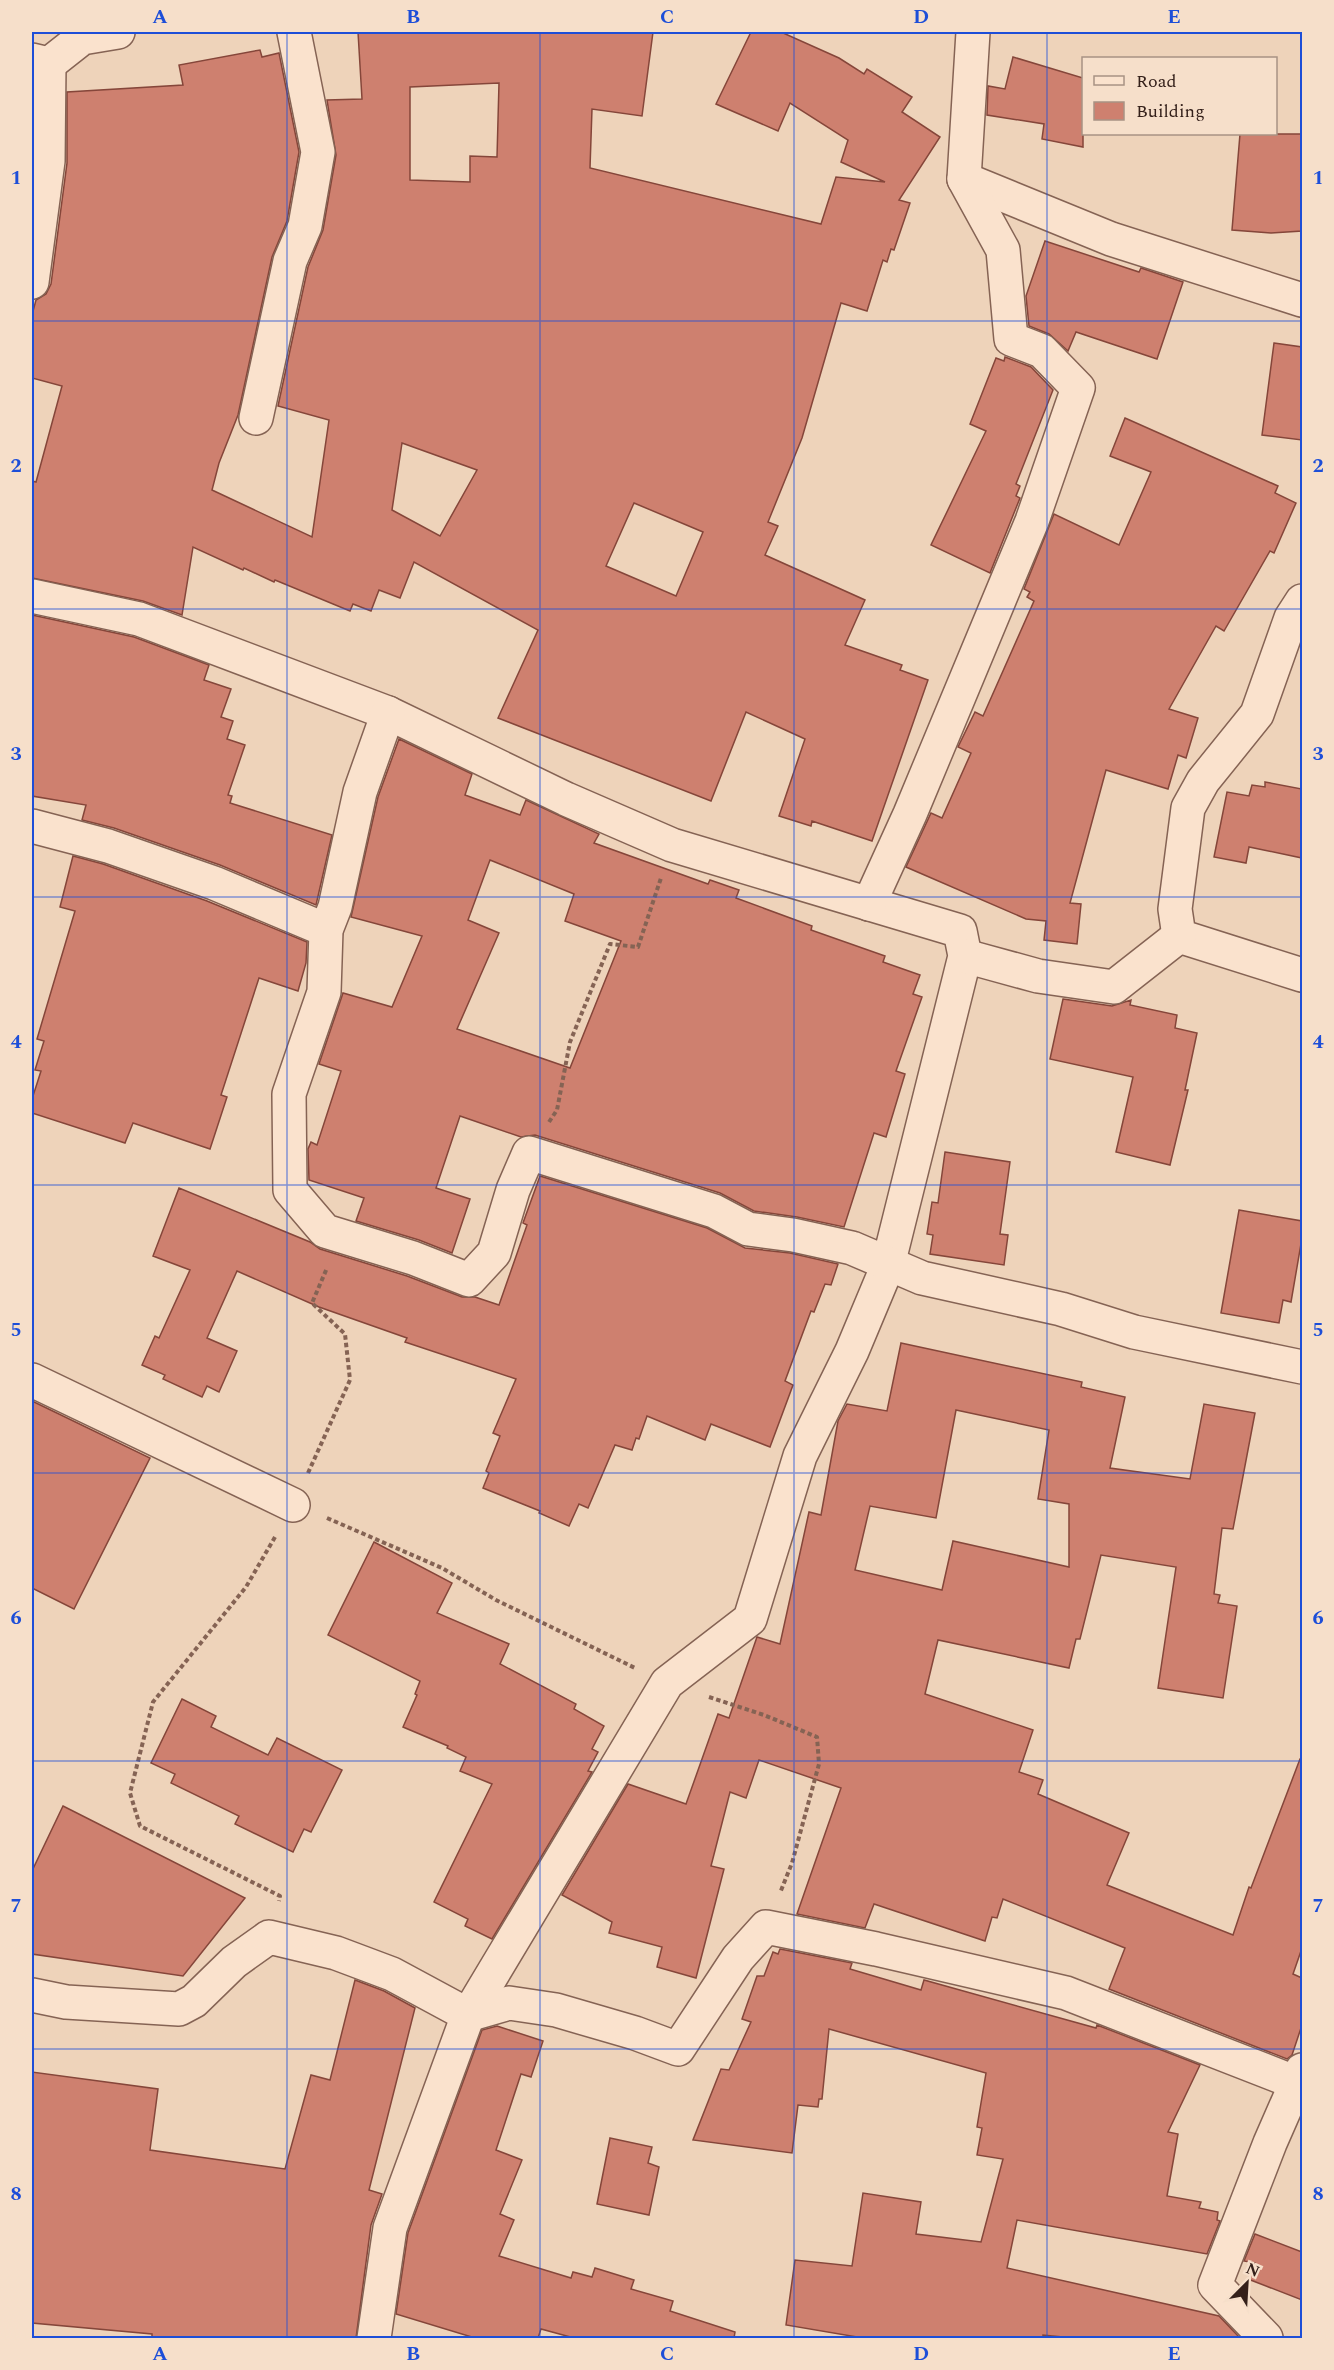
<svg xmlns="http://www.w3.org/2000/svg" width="1334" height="2370" font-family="Spectral,serif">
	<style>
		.building { fill: #ce806f; stroke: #85463a; stroke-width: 1.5; fill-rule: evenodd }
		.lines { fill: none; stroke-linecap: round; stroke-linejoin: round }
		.street-casing { stroke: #856354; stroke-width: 36 }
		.path { stroke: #856354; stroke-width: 4; stroke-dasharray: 4.5 3; stroke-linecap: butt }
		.street { stroke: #fae2cd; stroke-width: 33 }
		.grid { fill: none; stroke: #1d4ed8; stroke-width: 1.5; stroke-opacity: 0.55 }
		.neatline { fill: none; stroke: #1d4ed8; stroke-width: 2 }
		.grid-label { font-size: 20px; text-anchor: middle; font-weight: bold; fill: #1d4ed8 }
	</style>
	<rect width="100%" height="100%" fill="#eed3ba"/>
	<g class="building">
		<path d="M358,32h295l-11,84 -50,-7 -2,59 231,56 15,-47 49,5 -44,-20 7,-22 -58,-37 -12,28 -62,-27 35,-72h30l58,26 25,16 3,-5 45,28 -10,15 38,25 -41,63 11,3 -16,47 -3,-1 -4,13 -4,-2 -16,51 -26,-8 -39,135 -34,84 10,4 -13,29 100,45 -20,45 57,20 -2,5 28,10 -56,161 -60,-20 -1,5 -32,-10 26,-77 -59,-27 -35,89 -213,-83 40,-88 -124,-68 -14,36 -21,-8 -8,21 -18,-7 -3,7 -75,-31 -1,2 -30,-14 -1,2 -50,-23 -11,68 -39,-14 -111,-23v-97l4,1 26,-96 -30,-8v-63l4,-15 10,-6 5,-10 16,-121v-71l116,-7 -4,-20 81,-15 2,7 17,-4 20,99 -12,69 -15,36 -34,158 -19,48 -7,27 100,47 17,-117 -51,-14 30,-139 15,-37 13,-75 -9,-55 35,-1zM499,83l-2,74 -27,-1v26l-60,-2v-93zM402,443l75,27 -37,66 -48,-26zM634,503l69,29 -27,64 -70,-30z"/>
		<polygon points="1013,57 1083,78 1083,147 1042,139 1044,124 987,115 988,86 1005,89"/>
		<polygon points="1240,134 1302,134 1302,231 1271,233 1232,230"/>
		<polygon points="1045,241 1139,272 1141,268 1183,282 1157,359 1076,332 1068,351 1049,334 1029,326 1026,296"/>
		<polygon points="1274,343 1302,347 1302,440 1262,435"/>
		<polygon points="1005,357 1031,367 1053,390 1016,484 1020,486 1016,496 1020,498 990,573 931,545 986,431 970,424 996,358 1004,361"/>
		<polygon points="1125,418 1278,486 1275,493 1296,503 1274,553 1270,551 1224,631 1216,626 1169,709 1198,718 1186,758 1178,755 1168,789 1106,770 1070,903 1081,904 1077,944 1044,940 1046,921 1026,919 906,867 931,813 942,818 971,753 958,747 975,712 983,716 1034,601 1027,597 1030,592 1024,589 1054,514 1119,545 1151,472 1110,456"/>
		<polygon points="32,615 134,637 209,665 204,680 231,689 221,717 233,721 227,739 245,745 228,795 232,796 230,803 332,835 316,905 220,865 114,828 82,820 86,805 32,796"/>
		<path d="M399,739l73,35 -7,21 55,20 6,-15 73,34 -5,9 114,41 2,-4 29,10 -3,8 76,28 -1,4 74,26 -2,6 37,13 -7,19 9,3 -26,74 9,3 -19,63 -12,-4 -30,94 -47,-10 -43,-6 -34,-18 -185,-58 -14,2 -61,-21 -24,72 34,11 -18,54 -33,-13 -63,-19 8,-23 -55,-18 -1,-31 3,-7 6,3 24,-74 -22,-7 24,-71 49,14 30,-71 -71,-19 27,-120zM490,860l84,34 -9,27 56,20 -51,127 -113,-39 42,-96 -31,-13z"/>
		<polygon points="1265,782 1302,789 1302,858 1249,847 1246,863 1214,857 1227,792 1249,796 1252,785 1265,787"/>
		<polygon points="73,856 103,864 207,901 307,942 306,963 298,991 259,978 221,1095 227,1097 210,1149 133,1123 125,1143 32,1113 32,1099 41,1071 35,1070 44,1041 37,1039 75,911 60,907"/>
		<polygon points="1063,999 1112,1006 1131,1000 1130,1005 1177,1015 1175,1028 1197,1033 1185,1090 1188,1090 1170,1165 1116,1152 1133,1077 1050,1059"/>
		<polygon points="945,1152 1010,1162 1000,1234 1008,1235 1004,1265 930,1254 933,1235 927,1234 932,1202 938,1203"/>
		<polygon points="540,1176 707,1228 745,1248 790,1253 838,1264 831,1285 825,1284 814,1312 811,1311 785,1381 793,1385 770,1447 711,1424 705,1440 647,1416 639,1439 636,1438 632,1450 615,1445 588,1508 579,1504 569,1526 539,1513 540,1511 483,1488 489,1473 486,1471 500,1436 493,1433 516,1379 405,1342 407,1338 319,1307 237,1271 207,1338 237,1351 219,1392 207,1386 202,1397 163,1379 165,1375 142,1365 155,1336 159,1338 190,1270 153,1256 179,1188 310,1242 320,1249 407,1276 462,1297 475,1297 499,1305 527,1225 523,1223"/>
		<polygon points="1239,1210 1302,1221 1302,1238 1291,1302 1283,1300 1279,1323 1221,1313"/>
		<path d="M901,1343l181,39 -1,5 44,10 -15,71 80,11 14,-75 51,9 -22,116 -11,-1 -8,66 6,1 -2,8 19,3 -14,92 -65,-10 18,-121 -75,-12 -21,84h-4l-7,29 -131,-28 -13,54 108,36 -14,42 24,8 -5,14 91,39 -22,52 126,50 16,-48 2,1 49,-129h2v189l-9,26 9,4v47l-10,30 -5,4 -178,-70 16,-41 -122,-49 -6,19 -5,-1 -7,24 -111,-37 -9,24 -68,-14 44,-126 -82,-28 -13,38 -16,-6 -19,74 13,3 -28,109 -39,-11 5,-20 -53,-14 3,-11 -50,-27 66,-111 58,20 32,-90 11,4 28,-81 23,7 29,-132 12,3 17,-94 9,-17 40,7zM956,1410l93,20 -11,69 31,5v63l-116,-26 -11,49 -87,-20 15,-64 66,12z"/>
		<polygon points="32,1401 150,1458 74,1609 32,1588"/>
		<polygon points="374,1542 452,1583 437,1613 509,1644 500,1664 576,1704 574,1709 604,1726 592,1749 598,1752 588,1771 592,1772 492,1939 465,1926 468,1919 434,1902 492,1784 460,1771 466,1757 447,1748 448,1746 403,1727 417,1695 415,1694 420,1681 328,1635"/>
		<polygon points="182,1699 216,1716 211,1727 268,1755 277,1738 342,1770 311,1832 304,1829 293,1852 235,1824 239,1816 171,1783 175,1774 151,1763"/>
		<polygon points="63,1806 245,1898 183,1976 32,1954 32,1871"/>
		<polygon points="780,1949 852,1963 850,1969 921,1990 924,1980 1096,2028 1097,2025 1200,2065 1168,2132 1178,2134 1167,2196 1201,2202 1199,2208 1218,2212 1217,2220 1220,2221 1207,2254 1017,2220 1007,2268 1219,2316 1240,2338 1074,2338 1043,2335 1043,2338 863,2338 786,2325 795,2260 852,2266 863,2193 921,2202 916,2234 981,2242 1003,2159 977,2155 982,2128 977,2127 986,2073 829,2029 822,2099 819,2099 818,2107 798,2105 792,2153 693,2140 721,2069 729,2070 751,2022 742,2019 757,1976 764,1976 773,1952 778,1954"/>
		<polygon points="355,1980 384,1991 415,2008 369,2190 382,2194 371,2225 356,2338 152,2338 152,2334 32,2323 32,2072 158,2089 150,2150 285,2169 311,2075 330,2080"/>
		<polygon points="497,2026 543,2041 531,2077 521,2074 496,2150 522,2160 500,2214 514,2220 499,2256 571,2278 573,2272 592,2277 595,2268 634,2280 631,2289 673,2301 670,2311 735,2332 734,2338 574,2338 541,2329 538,2338 475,2338 396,2314 408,2233 482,2030"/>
		<polygon points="610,2138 652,2147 648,2163 659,2167 649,2215 597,2204"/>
		<polygon points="1255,2234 1302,2252 1302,2300 1248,2279 1255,2263 1244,2261"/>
	</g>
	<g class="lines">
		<defs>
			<g id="street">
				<polyline points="32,60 49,64 82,38 118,32"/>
				<polyline points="964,179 1111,239 1302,300"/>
				<polyline points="32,282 48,161 49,64"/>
				<polyline points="256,418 290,261 305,226 318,152 294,32"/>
				<polyline points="32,596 139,619 388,713 566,799 672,845 960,931 965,956 888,1265 852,1351 800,1456 750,1619 667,1683 468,2015 390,2228 374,2338"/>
				<polyline points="1302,601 1291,618 1257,714 1203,781 1188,808 1175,909 1179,936 1302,975"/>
				<polyline points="388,713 360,792 335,907 326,930 324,992 289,1094 290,1190 325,1231 413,1258 469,1280 494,1253 513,1190 529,1153 714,1211 748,1229 793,1235 852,1248 922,1278 1061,1309 1134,1332 1302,1367"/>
				<polyline points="32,826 108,846 214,883 326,930"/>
				<polyline points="869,904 910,814 1032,521 1078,388 1042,351 1011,339 1003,250 964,179 973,32"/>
				<polyline points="965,956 1038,976 1114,987 1179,936"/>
				<polyline points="32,1380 293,1505"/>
				<polyline points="32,1995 66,2002 179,2009 194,2001 234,1962 269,1937 336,1953 392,1974 468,2015 509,2003 556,2010 635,2033 678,2049 738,1958 766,1927 876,1949 1066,1993 1302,2085"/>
				<polyline points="1266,2338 1215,2285 1270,2143 1302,2070"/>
			</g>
		</defs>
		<use href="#street" class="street-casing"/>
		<g class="path">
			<polyline points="549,1122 557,1110 570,1042 610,944 638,947 661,878"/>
			<polyline points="308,1473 350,1380 345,1334 312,1303 327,1268"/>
			<polyline points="327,1518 442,1568 496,1600 635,1668"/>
			<polyline points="275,1537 246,1587 153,1702 130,1793 140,1826 280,1896 279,1901"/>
			<polyline points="709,1697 764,1715 817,1737 819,1764 792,1863 780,1893"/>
		</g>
		<use href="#street" class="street"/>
	</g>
	<path class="grid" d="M287,32v2306M540,32v2306M794,32v2306M1047,32v2306M32,321h1270M32,609h1270M32,897h1270M32,1185h1270M32,1473h1270M32,1761h1270M32,2049h1270"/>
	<rect width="1334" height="2370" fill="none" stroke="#f6dfca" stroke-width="66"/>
	<rect x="1082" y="57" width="195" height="78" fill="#f6dfca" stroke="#a89384" stroke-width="1.5"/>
	<rect x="1094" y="76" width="30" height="9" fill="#fae2cd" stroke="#a89384" stroke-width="1.5"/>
	<text x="1136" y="87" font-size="18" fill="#34201a">Road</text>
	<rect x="1094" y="102" width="30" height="18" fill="#ce806f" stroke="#a89384" stroke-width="1.5"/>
	<text x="1136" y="117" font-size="18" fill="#34201a">Building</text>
	<g transform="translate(1247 2283) rotate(24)" stroke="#f6dfca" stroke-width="4.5" paint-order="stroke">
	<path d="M0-4.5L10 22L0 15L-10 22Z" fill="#34201a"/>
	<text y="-9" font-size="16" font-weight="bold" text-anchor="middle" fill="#34201a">N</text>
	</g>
	<rect x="33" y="33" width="1268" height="2304" class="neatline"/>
	<g class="grid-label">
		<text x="160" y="23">A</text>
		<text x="413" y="23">B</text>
		<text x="667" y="23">C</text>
		<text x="921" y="23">D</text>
		<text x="1174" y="23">E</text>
		<text x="16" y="184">1</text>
		<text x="1318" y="184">1</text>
		<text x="16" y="472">2</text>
		<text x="1318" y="472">2</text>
		<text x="16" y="760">3</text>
		<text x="1318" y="760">3</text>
		<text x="16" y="1048">4</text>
		<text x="1318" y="1048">4</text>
		<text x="16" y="1336">5</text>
		<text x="1318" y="1336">5</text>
		<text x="16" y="1624">6</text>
		<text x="1318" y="1624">6</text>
		<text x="16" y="1912">7</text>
		<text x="1318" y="1912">7</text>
		<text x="16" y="2200">8</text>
		<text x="1318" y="2200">8</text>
		<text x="160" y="2360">A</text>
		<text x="413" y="2360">B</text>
		<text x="667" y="2360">C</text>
		<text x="921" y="2360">D</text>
		<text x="1174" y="2360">E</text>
	</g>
</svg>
